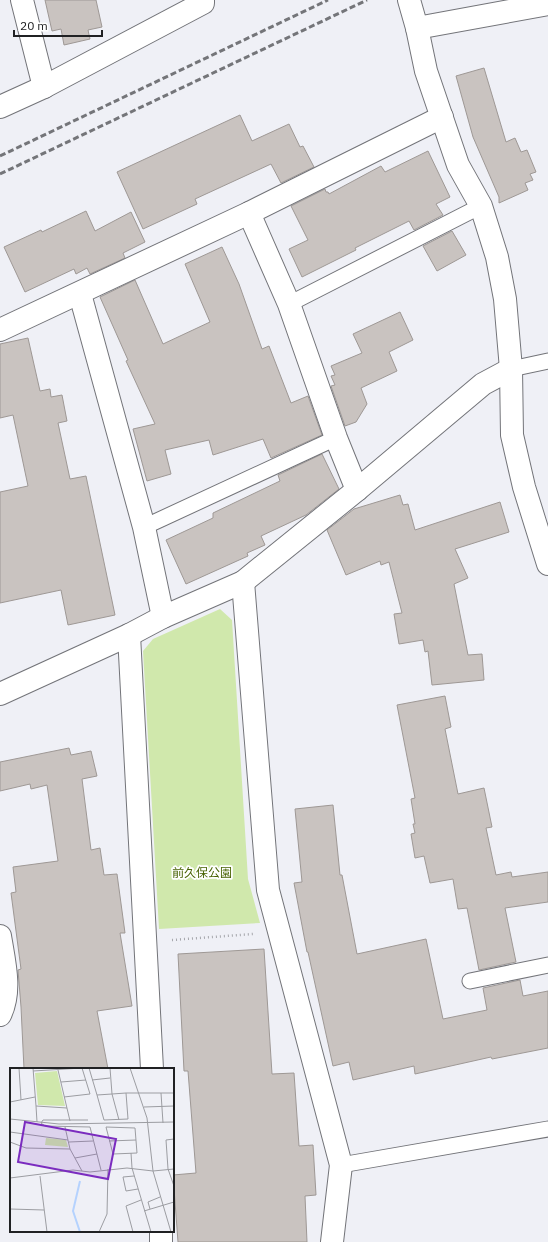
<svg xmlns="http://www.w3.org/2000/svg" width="548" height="1242" font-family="'IBM Plex Sans','Noto Sans JP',sans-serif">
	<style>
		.green { fill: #d0e8ac }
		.building { fill: #c9c3c0; stroke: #9e9895 }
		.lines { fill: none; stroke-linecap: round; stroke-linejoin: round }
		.service-casing { stroke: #737479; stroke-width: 17 }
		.minor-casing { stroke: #737479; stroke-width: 24 }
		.path { stroke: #a5a6ab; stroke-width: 2.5; stroke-dasharray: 1 3; stroke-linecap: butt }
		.service { stroke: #fff; stroke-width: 15 }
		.minor { stroke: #fff; stroke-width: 22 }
		.rail { stroke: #747579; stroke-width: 3; stroke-dasharray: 6 3; stroke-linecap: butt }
		.labels { text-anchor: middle; stroke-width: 3.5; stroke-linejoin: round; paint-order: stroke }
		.park-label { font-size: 12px; fill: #476202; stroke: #fff }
		.inset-river { fill: none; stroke: #b5d2fe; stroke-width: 2 }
		.inset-road { fill: none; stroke: #9c9da2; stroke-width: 1 }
		.view { fill: #7b2cbf; fill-opacity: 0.15; stroke: #7b2cbf; stroke-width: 2 }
		.inset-edge { fill: none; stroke: #202123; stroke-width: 2 }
	</style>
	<rect width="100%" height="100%" fill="#eff0f6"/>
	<polygon class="green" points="220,609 232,620 248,879 260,923 159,929 143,651 153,639"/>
	<g class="building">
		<polygon points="45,0 96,0 102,27 88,30 90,39 64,45 61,29 52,31"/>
		<polygon points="484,68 506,142 515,138 521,152 527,150 536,172 530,174 533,180 525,183 528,190 499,203 499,197 473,137 456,76"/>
		<polygon points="240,115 252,141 289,124 300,147 303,146 314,167 281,183 271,164 195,199 197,204 143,229 117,172"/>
		<polygon points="428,151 450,197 436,204 443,215 414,230 409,221 355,248 356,250 302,277 289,249 308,240 291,206 325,189 326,192 328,192 329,194 381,166 385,172"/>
		<polygon points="86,211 95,231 131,212 145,242 123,253 125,258 90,274 87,268 76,274 74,269 25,292 4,247 41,230 42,232"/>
		<polygon points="452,231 466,255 437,271 423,246"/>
		<polygon points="222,247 239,284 262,349 269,346 291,403 308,396 322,435 271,458 263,439 213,455 209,440 165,450 171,474 147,481 133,429 155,424 126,361 128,360 100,297 135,280 163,344 210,322 185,264"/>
		<polygon points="400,312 413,340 389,352 397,371 361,388 367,404 356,422 345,426 331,386 335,385 331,376 335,375 331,366 362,353 353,334"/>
		<polygon points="28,338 40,391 50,389 51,397 62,395 67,421 58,423 70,479 86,476 115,615 68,625 61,590 0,603 0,492 28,486 13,415 0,418 0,344"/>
		<polygon points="322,454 339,489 306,515 261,536 265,545 247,553 248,556 186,584 166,540 213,518 213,513 280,481 278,475"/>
		<polygon points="400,495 403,505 408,504 415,530 500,502 509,532 455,549 468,578 454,584 468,655 482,654 484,680 432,685 428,651 425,652 423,640 399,644 394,614 402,613 389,562 381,565 380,561 346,575 327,530 354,509"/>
		<polygon points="445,696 451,727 445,729 458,794 484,788 492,827 486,828 496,875 511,872 512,877 548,872 548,902 505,908 516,962 479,970 467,908 458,909 453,879 430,883 424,856 415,858 411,834 415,833 413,824 415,824 411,799 415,798 397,705"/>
		<polygon points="69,748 71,755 91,751 97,776 82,779 91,850 100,848 104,875 117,874 125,933 120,933 132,1006 97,1011 108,1069 24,1069 21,1007 18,970 21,969 11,893 16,892 13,867 58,861 47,785 31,789 30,784 0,791 0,762"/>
		<polygon points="333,805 340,875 342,875 357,954 426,939 443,1019 487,1010 483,988 520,980 523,996 548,991 548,1048 492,1059 491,1057 415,1074 414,1066 353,1080 349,1062 333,1066 308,952 307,952 294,883 302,882 295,809"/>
		<polygon points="264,949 272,1074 294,1073 299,1146 313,1145 316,1195 305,1196 307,1242 178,1242 173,1175 196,1173 188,1071 184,1071 178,954"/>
	</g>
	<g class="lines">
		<defs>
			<g id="service">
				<polyline points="289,304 481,206"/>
				<polyline points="511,369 548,361"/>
				<polyline points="144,527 336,438"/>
				<polyline points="470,981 548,965"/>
				<polyline points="341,1165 548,1129"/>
			</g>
			<g id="minor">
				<polyline points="22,0 44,87"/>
				<polyline points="409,0 417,28 426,71 458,165 481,206 497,257 505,299 511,369 512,435 524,487 548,564"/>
				<polyline points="417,28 548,4"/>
				<polyline points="0,107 44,87 203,3 203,0"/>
				<polyline points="249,213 289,304 336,438 357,490"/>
				<polyline points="80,294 144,527 163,617"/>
				<polyline points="0,330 249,213 442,117"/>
				<polyline points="243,582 268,890 341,1165 332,1242"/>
				<polyline points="129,635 152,1069"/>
				<polyline points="0,694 129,635 163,617 243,582 357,490 483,384 511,369"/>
				<path d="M0,936c4,25 12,55 0,79"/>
				<polyline points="161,1231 161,1242"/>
			</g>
		</defs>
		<use href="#service" class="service-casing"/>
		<use href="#minor" class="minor-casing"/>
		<polyline class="path" points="172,940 253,934"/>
		<use href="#service" class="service"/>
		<use href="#minor" class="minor"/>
		<g class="rail">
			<polyline points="0,156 328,0"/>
			<polyline points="0,174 367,0"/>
		</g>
	</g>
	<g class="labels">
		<g class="park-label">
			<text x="202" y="877">前久保公園</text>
		</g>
	</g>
	<g transform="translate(10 1068)">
		<rect width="164" height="164" fill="#eff0f6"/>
		<path d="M47,3l8,35 -27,-1 -3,-32zM36,70l20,2 2,7 -23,-2z" fill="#d0e8ac"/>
		<path class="inset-river" d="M70,164l-7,-21 7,-30"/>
		<path class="inset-road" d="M9,0l2,32M23,0l3,38 31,2M79,0l8,27M100,0l2,26 7,26M120,0l17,50 6,53 18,61M48,2l12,51M23,3l49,-3M82,12l18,-2M51,14l25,-2M116,25l2,26 -24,1 -7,-25 15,-1 14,-1h48M151,25l2,30M54,29l26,-3 -8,-26M0,34l25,-5M26,38l1,16M134,39l30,-1M0,51l49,5 115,-2M78,52h-45l-2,3 4,3 45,1 11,43M55,59l5,22 12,22M96,59l29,1 2,25 -24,1zM0,64l58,8M164,71l-8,1 2,29 6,17M99,73l27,-1M0,74l16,6 44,1M59,74l24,-1M121,85l1,15 19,64M65,90l22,-4M30,108l7,56M124,108l-11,1 3,14 12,-2M0,110l63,-8 17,2 37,-4 26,3 21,-2M0,141l34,1M140,141l-2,-7 12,-5M134,143l30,-9M89,164l8,-18 1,-45M123,164l-7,-26 15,-6"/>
		<path class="view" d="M15,54l91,17 -8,40 -90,-17z"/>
		<rect width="164" height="164" class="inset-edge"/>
	</g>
	<path d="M14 30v6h88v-6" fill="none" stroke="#202123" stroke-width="2"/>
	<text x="20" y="30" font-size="12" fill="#202123" stroke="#ffffff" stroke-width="3" paint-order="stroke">20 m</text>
</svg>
